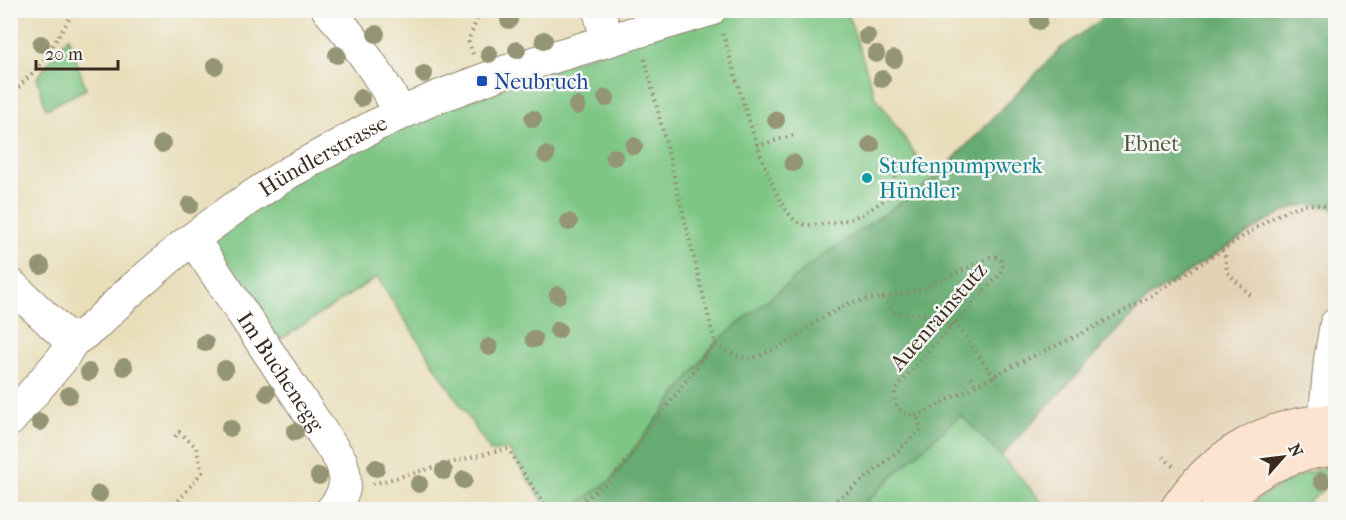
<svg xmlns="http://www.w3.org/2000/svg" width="1346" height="520" font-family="'IM FELL French Canon',serif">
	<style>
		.built { fill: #e3d2b4 }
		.green { fill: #7dc683; stroke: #5c7850; stroke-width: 1.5 }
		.forest { fill: #66ab71; stroke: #506a48; stroke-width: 1.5 }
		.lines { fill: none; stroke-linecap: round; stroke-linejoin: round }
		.minor-casing { stroke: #92846c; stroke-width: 34 }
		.secondary-casing { stroke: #92846c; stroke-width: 35 }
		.path { stroke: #92846c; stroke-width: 4; stroke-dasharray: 1.5 4.5; stroke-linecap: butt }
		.minor { stroke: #fff; stroke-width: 32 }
		.secondary { stroke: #fde4d1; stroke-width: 33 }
		.tree { fill: #949574 }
		.transit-dot { fill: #1a4fb4; stroke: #f6f6f2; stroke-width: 2 }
		.culture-dot { fill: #0f9aa8; stroke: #f6f6f2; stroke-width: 2 }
		.labels { text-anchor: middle; stroke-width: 5; stroke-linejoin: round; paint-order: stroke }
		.transit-label { font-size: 22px; fill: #164399; stroke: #f6f6f2; text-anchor: start }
		.park-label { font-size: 22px; fill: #4f593c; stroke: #f6f6f2 }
		.street-label { font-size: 22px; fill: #3b2a1e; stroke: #f6f6f2 }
		.culture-label { font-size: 22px; fill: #0d838f; stroke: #f6f6f2; text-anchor: start }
	</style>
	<rect width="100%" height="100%" fill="#f6f6f2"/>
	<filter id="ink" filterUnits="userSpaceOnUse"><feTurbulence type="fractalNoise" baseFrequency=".0167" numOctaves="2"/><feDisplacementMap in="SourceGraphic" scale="12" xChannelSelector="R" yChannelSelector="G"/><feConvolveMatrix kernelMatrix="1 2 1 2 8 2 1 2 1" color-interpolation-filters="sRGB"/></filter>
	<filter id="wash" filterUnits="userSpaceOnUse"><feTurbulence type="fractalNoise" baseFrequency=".008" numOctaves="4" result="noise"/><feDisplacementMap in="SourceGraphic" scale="24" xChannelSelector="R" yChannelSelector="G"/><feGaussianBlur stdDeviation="1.35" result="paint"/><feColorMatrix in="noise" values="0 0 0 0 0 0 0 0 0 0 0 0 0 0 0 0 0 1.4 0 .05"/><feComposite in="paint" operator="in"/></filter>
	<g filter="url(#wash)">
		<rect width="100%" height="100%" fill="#e9deb9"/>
		<polygon class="built" points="1308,204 1323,205 1335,209 1336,324 1324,421 1176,509 1048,509 1001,456 1148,298 1276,215 1294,207"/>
		<g class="green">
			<polygon points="710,11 847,11 875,96 933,180 814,262 716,343 611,480 570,509 548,509 508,449 491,452 377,277 266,349 193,239 316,157"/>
			<polygon points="68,37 86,89 46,109 37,78"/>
			<polygon points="961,415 1001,456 1048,509 859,510 898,471"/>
			<path d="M1335,466v14l-35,29h-55c27,-22 56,-38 90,-43z"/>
		</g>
		<path class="forest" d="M1115,10l220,1v198c-29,-9 -42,-3 -68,12l-119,77 -147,158 -40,-41 -63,56 -39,38h-289l41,-29 104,-137 99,-81 119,-82 128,-132z"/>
	</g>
	<g filter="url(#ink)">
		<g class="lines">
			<defs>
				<g id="minor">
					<path d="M328,10c30,32 52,66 73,104"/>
					<polyline points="599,10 607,41"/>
					<path id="s1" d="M193,239l148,222c7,20 5,32 -9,49"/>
					<polyline points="10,284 72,342"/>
					<path id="s2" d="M10,420l52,-61 10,-17 20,-14 35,-34 57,-49 49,-36 55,-36 86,-47 61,-28 72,-27 203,-61"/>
					<polyline points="1322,446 1330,360 1336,324"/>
				</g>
				<g id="secondary">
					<path d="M1176,510c35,-55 95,-89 160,-89"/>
					<path d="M1216,510c30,-36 73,-58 120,-61"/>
				</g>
			</defs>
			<use href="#minor" class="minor-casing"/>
			<use href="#secondary" class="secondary-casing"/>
			<g class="path">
				<path d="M723,34c11,34 47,176 76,189 6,2 15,2 22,1 38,-2 52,-16 81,-38l-20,-26"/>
				<polyline points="473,54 468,41 481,10"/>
				<path d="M645,59l70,284 6,5 20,9 7,1 11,-2 35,-17 24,-19 32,-17 15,-3 17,-2 41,-9 67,-32h6l5,4 2,6 -5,9 -78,84 -21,25 -4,7v9l3,7 5,5 10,3 10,-3 104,-54 54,-25 67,-36 119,-77c26,-15 39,-21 69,-12"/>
				<polyline points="10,96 40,65 75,10"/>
				<polyline points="757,146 794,135"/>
				<polyline points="1222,250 1225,255 1227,272 1251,296"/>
				<polyline points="882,298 896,313 938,315 950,327"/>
				<polyline points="955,322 994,377"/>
				<polyline points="971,377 976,386"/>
				<polyline points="1163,457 1174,467"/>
				<polyline points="373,484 491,452 508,449 548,510"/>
				<polyline points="171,510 202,472 196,447 179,432 175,437"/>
				<polyline points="570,510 611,480 715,343"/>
				<path d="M822,510c36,-24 69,-51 99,-81l-4,-14"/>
			</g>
			<use href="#minor" class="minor"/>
			<use href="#secondary" class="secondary"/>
		</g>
		<g class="tree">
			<circle cx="509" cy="20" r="9"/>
			<circle cx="1039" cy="21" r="9"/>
			<circle cx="376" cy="34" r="9"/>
			<circle cx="867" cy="36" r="9"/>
			<circle cx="544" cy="40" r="9"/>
			<circle cx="41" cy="44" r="9"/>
			<circle cx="517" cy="50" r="9"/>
			<circle cx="489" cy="54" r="9"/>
			<circle cx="876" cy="54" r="9"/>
			<circle cx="337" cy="55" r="9"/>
			<circle cx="894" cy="59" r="9"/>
			<circle cx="215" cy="66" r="9"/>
			<circle cx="424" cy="74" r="9"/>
			<circle cx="882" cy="79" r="9"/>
			<circle cx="361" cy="98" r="9"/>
			<circle cx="606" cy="98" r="9"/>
			<circle cx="577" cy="106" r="9"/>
			<circle cx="533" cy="119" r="9"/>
			<circle cx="776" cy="120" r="9"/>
			<circle cx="162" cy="144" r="9"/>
			<circle cx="871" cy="145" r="9"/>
			<circle cx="634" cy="146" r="9"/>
			<circle cx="546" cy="155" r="9"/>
			<circle cx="614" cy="157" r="9"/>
			<circle cx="793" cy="163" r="9"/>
			<circle cx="190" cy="205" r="9"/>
			<circle cx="569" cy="222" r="9"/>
			<circle cx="41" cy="266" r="9"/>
			<circle cx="558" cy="295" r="9"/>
			<circle cx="558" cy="330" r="9"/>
			<circle cx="534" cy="339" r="9"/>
			<circle cx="205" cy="343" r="9"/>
			<circle cx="489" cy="347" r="9"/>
			<circle cx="124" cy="367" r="9"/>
			<circle cx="225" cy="369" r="9"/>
			<circle cx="89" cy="372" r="9"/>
			<circle cx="267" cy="393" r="9"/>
			<circle cx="69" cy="395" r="9"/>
			<circle cx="40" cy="422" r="9"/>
			<circle cx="230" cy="428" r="9"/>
			<circle cx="295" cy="432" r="9"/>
			<circle cx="376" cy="468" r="9"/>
			<circle cx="444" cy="471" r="9"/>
			<circle cx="319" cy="476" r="9"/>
			<circle cx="464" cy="480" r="9"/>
			<circle cx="1322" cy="481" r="9"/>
			<circle cx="419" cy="484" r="9"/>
			<circle cx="99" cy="494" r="9"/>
		</g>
	</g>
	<rect class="transit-dot" x="476" y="75" width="12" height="12" rx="3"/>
	<circle class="culture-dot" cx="867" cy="178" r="6"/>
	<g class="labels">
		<g class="transit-label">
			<text x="494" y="89">Neubruch</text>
		</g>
		<g class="park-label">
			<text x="1151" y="151">Ebnet</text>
		</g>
		<g class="street-label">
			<text dy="8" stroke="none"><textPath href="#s2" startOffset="414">Hündlerstrasse</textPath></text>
			<text transform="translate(938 316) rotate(-49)" y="8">Auenrainstutz</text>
			<text dy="8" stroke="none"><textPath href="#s1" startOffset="159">Im Buchenegg</textPath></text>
		</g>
		<g class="culture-label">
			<text x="879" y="173">Stufenpumpwerk<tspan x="879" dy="25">Hündler</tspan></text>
		</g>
	</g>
	<rect width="1346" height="520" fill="none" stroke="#f6f6f2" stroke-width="36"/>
	<g transform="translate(1283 457) rotate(62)" stroke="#f6f6f2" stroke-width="4.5" paint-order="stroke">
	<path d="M0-4.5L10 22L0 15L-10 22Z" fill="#3b2a1e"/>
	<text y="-9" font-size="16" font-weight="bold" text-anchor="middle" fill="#3b2a1e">N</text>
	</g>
	<path d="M36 60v9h82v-9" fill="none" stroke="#3b2a1e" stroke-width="3"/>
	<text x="45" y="60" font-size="18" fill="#3b2a1e" stroke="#f6f6f2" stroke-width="4.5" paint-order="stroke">20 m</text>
</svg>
